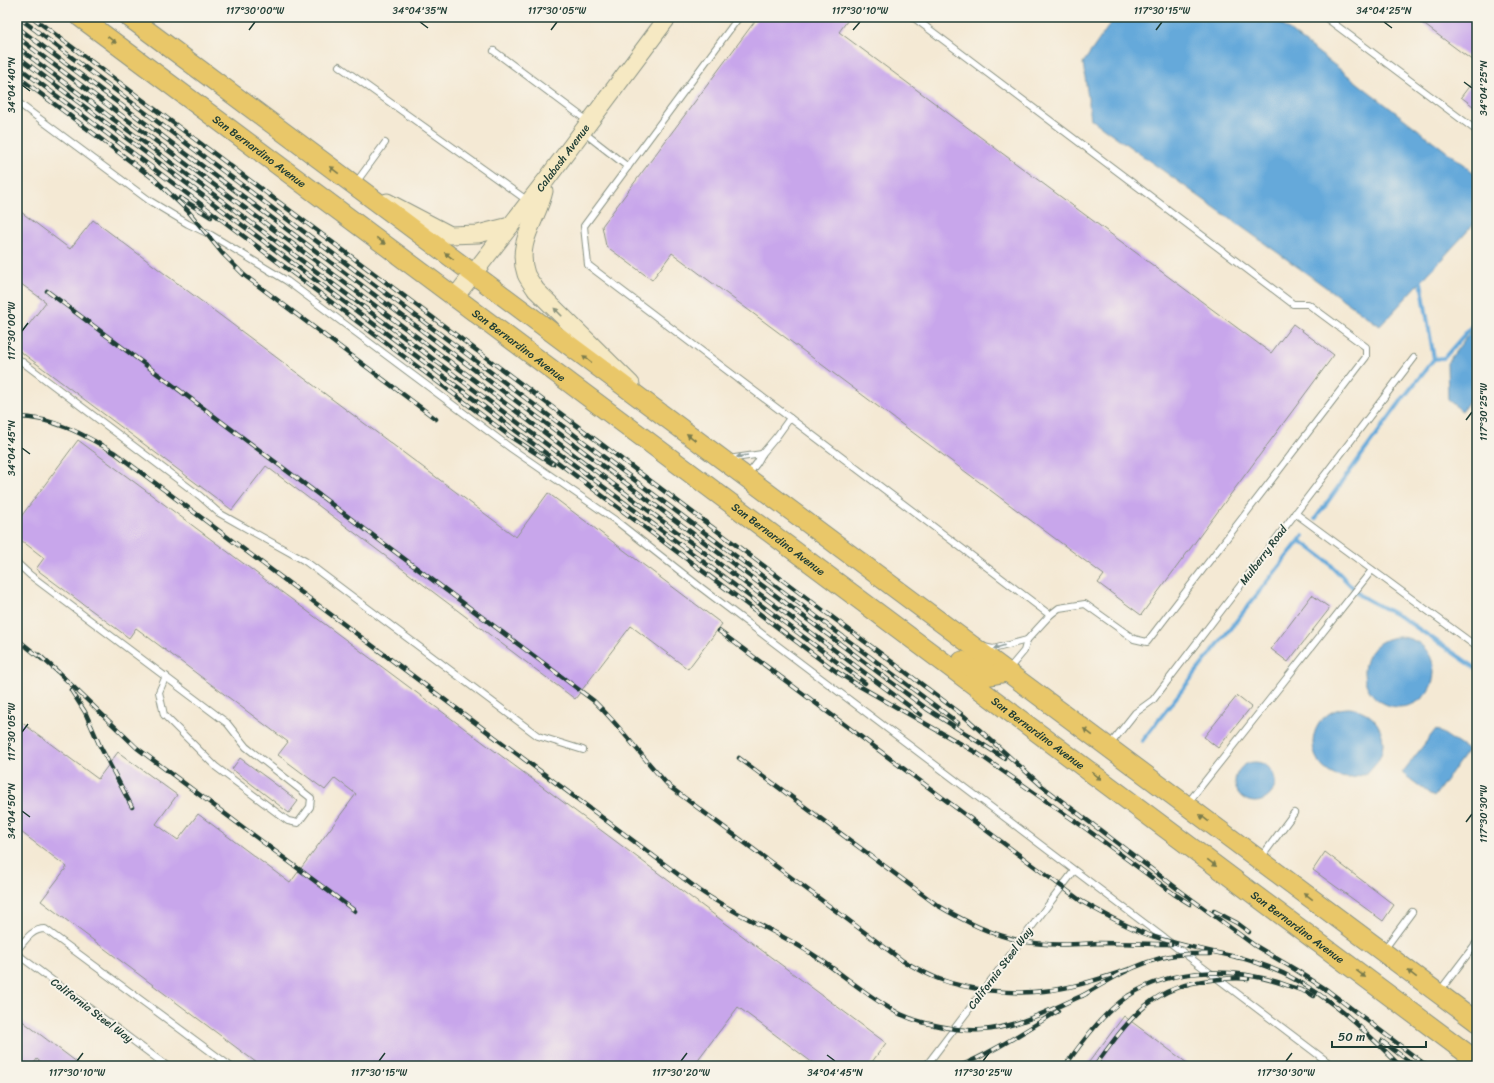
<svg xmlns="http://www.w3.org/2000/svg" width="1494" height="1083" font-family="Sriracha,sans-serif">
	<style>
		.water { fill: #65a9da; stroke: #427387 }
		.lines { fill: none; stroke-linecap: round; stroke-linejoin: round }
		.stream { stroke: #65a9da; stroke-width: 4 }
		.building { fill: #c8a6eb }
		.lane-casing { stroke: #8a9384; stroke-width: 8 }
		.secondary-casing { stroke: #8a9384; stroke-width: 19 }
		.primary-casing { stroke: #8a9384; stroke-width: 21 }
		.lane { stroke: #fff; stroke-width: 6 }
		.secondary { stroke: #f6e9c3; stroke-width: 17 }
		.primary { stroke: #e9c769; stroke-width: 19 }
		.rail-casing { stroke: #1f3d34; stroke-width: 4.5 }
		.rail { stroke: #f7f3e8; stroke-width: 3; stroke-dasharray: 9; stroke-linecap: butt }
		.oneway { fill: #7a7b4c }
		.oneway2 { fill: #8a937c }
		.oneway3 { fill: #8f9e9a }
		.ticks { fill: none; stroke: #1f3d34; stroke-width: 1.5 }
		.labels { text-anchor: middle; stroke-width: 4; stroke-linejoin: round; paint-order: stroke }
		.street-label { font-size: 11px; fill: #1f3d34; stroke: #f7f3e8 }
		.neatline { fill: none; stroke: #1f3d34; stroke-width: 1.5 }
		.ticks-label { font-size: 10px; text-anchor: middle; fill: #1f3d34 }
	</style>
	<rect width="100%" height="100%" fill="#f7f3e8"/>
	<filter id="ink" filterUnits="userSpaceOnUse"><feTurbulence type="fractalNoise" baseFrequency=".025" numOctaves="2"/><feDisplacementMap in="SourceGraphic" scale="8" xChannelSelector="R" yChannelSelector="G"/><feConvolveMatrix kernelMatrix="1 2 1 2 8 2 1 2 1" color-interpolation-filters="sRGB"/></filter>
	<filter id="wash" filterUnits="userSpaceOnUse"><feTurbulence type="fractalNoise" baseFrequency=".012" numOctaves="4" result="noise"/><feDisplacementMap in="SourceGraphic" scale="16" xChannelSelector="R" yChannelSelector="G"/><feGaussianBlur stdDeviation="0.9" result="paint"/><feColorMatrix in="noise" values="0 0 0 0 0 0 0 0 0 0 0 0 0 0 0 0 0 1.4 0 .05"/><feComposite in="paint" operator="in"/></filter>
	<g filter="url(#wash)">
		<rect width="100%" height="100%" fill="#f4e9d4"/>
		<g class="water">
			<polygon points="1115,17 1272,17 1477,175 1477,221 1380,326 1091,119 1083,63"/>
			<polygon points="1477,323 1477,390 1462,411 1448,400 1447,363"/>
			<circle cx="1399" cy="672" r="35"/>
			<circle cx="1348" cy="743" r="35"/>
			<polygon points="1436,729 1468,750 1434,797 1402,773"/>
			<circle cx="1255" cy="782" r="20"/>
		</g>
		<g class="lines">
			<g class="stream">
				<polyline points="1434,359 1444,358 1477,320"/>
				<polyline points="1315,519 1404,397 1434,359 1421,282"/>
				<polyline points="1301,538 1302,542 1326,560 1361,596 1404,619 1477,669"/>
				<polyline points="1142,741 1303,536"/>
			</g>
		</g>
		<g id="blocks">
			<g class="building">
				<polygon points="758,17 850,17 839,32 1271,353 1293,324 1334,355 1141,615 1098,583 1104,575 672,253 652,280 606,246 602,226"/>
				<polygon points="1414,17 1477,17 1477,64"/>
				<polygon points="1477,76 1477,109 1461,97"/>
				<polygon points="17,209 70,249 93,220 516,537 548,493 722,624 688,669 631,626 575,699 266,466 232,510 17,349 17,340 46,302 17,281"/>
				<polygon points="78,440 886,1043 869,1066 817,1066 738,1007 693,1066 261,1066 41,901 67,867 17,829 17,719 98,779 118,752 177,795 156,824 178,840 198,814 290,883 356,794 335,778 325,790 278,755 288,742 136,628 129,638 36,569 44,558 17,537 17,522"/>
				<polygon points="1312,595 1330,608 1288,662 1271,649"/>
				<polygon points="1237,696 1251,707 1218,748 1204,737"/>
				<polygon points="240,758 298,801 289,813 232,769"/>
				<polygon points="1325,852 1394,905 1383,921 1313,870"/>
				<polygon points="1124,1016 1191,1066 1086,1066"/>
				<polygon points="17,1017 82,1066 45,1066 37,1059 32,1066 17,1066"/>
			</g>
		</g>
	</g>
	<g filter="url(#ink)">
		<use href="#blocks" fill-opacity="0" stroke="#8a9384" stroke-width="1"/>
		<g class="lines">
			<defs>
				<g id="lane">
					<polyline points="739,17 584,226 588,265 1050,615"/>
					<polyline points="913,17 1293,304 1308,304 1366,347 1366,357 1147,642 1134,639 1085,604 1059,608 1050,615 1027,640 1024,651 1008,670"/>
					<polyline points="1325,17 1477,131"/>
					<polyline points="494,51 589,122"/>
					<polyline points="339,66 528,201"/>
					<polyline points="17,102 150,201 188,224 211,235 287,281 512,449 615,520 699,586 1333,1066"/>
					<polyline points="583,132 628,167"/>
					<polyline points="355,184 385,143"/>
					<polyline points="17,358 200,496 219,513 305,561 538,736 583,750"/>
					<polyline points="728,459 762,454"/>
					<polyline points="747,476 757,463 762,454 777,436 790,418"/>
					<polyline points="1295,513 1477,647"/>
					<polyline points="17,563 30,575 227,723 246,747 311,798 310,807 298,823 288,821 216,767 164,715 159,692 166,676"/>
					<polyline points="984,647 993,649 1027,640"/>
					<polyline points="1109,746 1135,713 1153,700 1414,358"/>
					<polyline points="1187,804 1372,570"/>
					<polyline points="1260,859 1294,813"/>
					<path d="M17,950c8,-9 14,-21 28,-21l185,137"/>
					<polyline points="1383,951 1412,912"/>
					<polyline points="17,954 167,1066"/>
					<polyline points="1439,992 1477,942"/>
					<polyline points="926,1066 1074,871"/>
				</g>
				<g id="secondary">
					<path d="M544,191c-6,28 -29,51 -18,83 2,5 7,11 10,16l95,94"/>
					<polyline points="387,202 450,235 478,234 510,226"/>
					<path id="s1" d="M455,297l91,-117 122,-163"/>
				</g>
				<g id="primary">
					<path id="s2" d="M80,17l1397,1044"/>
					<polyline points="129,17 1477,1022"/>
					<polyline points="962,661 973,669 986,676 1007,672"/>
				</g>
			</defs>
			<use href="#lane" class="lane-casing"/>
			<use href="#secondary" class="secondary-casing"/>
			<use href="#primary" class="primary-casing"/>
			<use href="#lane" class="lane"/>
			<use href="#secondary" class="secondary"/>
			<use href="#primary" class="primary"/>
			<defs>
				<g id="rail">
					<polyline points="18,17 958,723"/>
					<polyline points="32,17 964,716 1042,786 1183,893 1254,945 1296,970 1327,990 1427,1066"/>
					<polyline points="17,27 927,709 1004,758"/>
					<polyline points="17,37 921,715"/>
					<polyline points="17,47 865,683"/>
					<polyline points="17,56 837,672 861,687 977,753 1085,828 1174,894 1190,904"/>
					<polyline points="17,66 511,437 553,464"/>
					<polyline points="17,76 154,179"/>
					<polyline points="151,176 188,211 223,254 244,275 436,419"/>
					<polyline points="180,198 211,217"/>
					<path d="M47,291l547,410c28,27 49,58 76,86l233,174c12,6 23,13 36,18 29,11 74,16 105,12 30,-3 58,-13 86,-22"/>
					<path d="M17,417c36,0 68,18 98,36l584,437c36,25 76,40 113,64 27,17 51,39 79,55 14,9 32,14 48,17 14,3 28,5 42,4 37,-2 72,-22 105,-36"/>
					<path d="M719,631l362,270c21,12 42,24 65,33 31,11 63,17 95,24"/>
					<polyline points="17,639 42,659"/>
					<polyline points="39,655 58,672 137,748 355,911"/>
					<polyline points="71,690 85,712 100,746 132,807"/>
					<path d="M739,758l198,147c29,17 56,31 90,37 24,4 49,2 73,1 24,0 47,1 71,1"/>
					<polyline points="1214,911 1237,923 1249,932"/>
					<path d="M1236,957c8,1 16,4 24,7 56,19 99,60 140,102"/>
					<path d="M1082,996c32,-19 66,-40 104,-42 8,0 16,0 24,0"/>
					<polyline points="1382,1041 1415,1066"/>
					<path d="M960,1066c34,-14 66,-36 98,-55"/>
					<path d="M1065,1066c17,-24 38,-53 63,-70 47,-30 109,-29 161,-10 8,3 17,5 25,10"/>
					<path d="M1095,1066c33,-45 55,-80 116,-86 12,-1 25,-3 37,-1"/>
				</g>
			</defs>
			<use href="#rail" class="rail-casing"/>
			<use href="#rail" class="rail"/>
		</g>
		<defs><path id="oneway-solid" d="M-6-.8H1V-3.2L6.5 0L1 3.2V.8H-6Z"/></defs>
		<g class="oneway">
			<use href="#oneway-solid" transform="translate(112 40) rotate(37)"/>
			<use href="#oneway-solid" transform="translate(334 170) rotate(-143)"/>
			<use href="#oneway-solid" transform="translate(381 241) rotate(37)"/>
			<use href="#oneway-solid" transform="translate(449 256) rotate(-143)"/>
			<use href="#oneway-solid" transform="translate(587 359) rotate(-143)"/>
			<use href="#oneway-solid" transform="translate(691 437) rotate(-143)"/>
			<use href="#oneway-solid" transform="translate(1088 732) rotate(-143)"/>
			<use href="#oneway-solid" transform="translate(1097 776) rotate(37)"/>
			<use href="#oneway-solid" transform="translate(1204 818) rotate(-143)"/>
			<use href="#oneway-solid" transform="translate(1212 863) rotate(37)"/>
			<use href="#oneway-solid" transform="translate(1308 896) rotate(-143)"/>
			<use href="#oneway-solid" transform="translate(1361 974) rotate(37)"/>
			<use href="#oneway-solid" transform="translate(1412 974) rotate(-143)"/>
		</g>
		<use class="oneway2" href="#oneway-solid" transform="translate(558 312) rotate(-135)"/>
		<g class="oneway3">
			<use href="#oneway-solid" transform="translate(742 456) rotate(170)"/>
			<use href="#oneway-solid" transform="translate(999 647) rotate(163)"/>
		</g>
	</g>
	<path class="ticks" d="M420,22l8,6M1384,22l8,6M249,30l6,-8M551,30l6,-8M853,30l7,-8M1156,30l6,-8M1464,82l8,6M22,85l8,6M22,331l6,-8M1466,420l6,-8M22,448l8,6M22,732l6,-8M22,811l8,6M1466,822l6,-8M827,1055l8,6M77,1061l6,-8M379,1061l6,-8M681,1061l6,-8M983,1061l6,-8M1286,1061l6,-8"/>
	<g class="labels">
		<g class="street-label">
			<text dy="4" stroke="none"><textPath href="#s2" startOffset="224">San Bernardino Avenue</textPath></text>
			<text dy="4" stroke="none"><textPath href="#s1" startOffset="176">Calabash Avenue</textPath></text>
			<text dy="4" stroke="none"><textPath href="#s2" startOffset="548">San Bernardino Avenue</textPath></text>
			<text dy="4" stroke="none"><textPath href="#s2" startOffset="872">San Bernardino Avenue</textPath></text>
			<text transform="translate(1263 555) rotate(-53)" y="4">Mulberry Road</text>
			<text dy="4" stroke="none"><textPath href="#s2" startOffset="1196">San Bernardino Avenue</textPath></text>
			<text dy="4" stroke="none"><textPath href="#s2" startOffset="1520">San Bernardino Avenue</textPath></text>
			<text transform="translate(1000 968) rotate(-53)" y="4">California Steel Way</text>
			<text transform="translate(92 1010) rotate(37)" y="4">California Steel Way</text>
		</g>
	</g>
	<rect width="1494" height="1083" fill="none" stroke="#f7f3e8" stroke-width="44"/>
	<path d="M1332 1041v6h94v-6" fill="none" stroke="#1f3d34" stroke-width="2"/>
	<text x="1338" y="1041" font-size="12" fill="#1f3d34" stroke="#f7f3e8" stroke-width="3" paint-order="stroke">50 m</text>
	<rect x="22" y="22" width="1450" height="1039" class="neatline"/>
	<g class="ticks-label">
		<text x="255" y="14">117°30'00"W</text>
		<text x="420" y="14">34°04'35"N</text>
		<text x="557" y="14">117°30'05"W</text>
		<text x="860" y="14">117°30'10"W</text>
		<text x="1162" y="14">117°30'15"W</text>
		<text x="1384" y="14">34°04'25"N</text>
		<text transform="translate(11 85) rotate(-90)" y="4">34°04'40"N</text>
		<text transform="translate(1483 88) rotate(-90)" y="4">34°04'25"N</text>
		<text transform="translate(11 331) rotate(-90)" y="4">117°30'00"W</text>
		<text transform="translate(1483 412) rotate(-90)" y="4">117°30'25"W</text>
		<text transform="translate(11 448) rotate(-90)" y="4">34°04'45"N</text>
		<text transform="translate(11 732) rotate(-90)" y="4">117°30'05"W</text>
		<text transform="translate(11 811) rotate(-90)" y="4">34°04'50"N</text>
		<text transform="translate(1483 814) rotate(-90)" y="4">117°30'30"W</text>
		<text x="77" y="1076">117°30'10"W</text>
		<text x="379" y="1076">117°30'15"W</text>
		<text x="681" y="1076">117°30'20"W</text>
		<text x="835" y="1076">34°04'45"N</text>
		<text x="983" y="1076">117°30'25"W</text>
		<text x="1286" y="1076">117°30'30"W</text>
	</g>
</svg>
